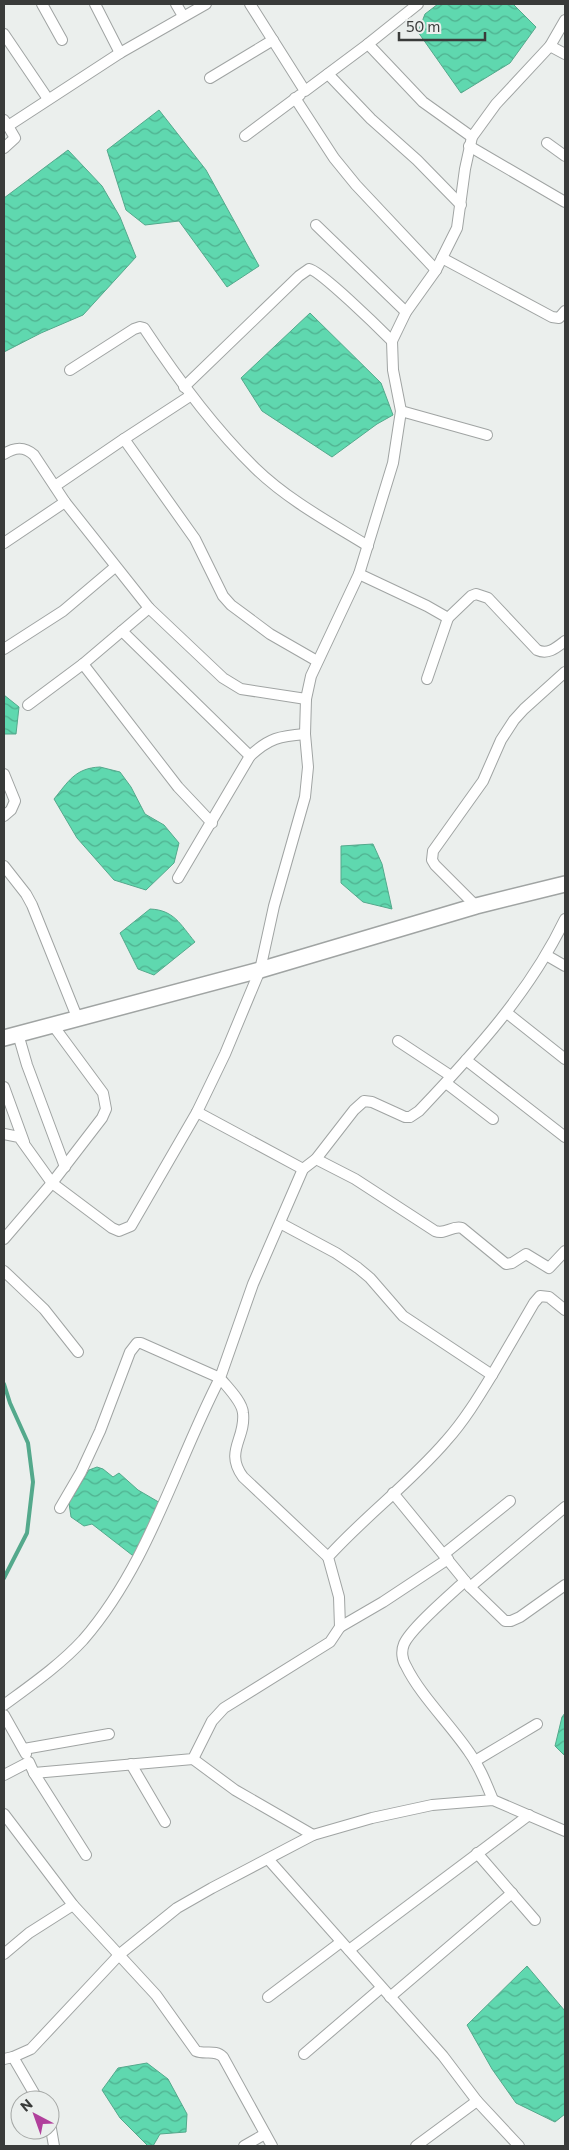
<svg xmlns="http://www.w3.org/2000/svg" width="569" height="2150" font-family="Commissioner,sans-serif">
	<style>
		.water { fill: url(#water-waves); stroke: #54a98c }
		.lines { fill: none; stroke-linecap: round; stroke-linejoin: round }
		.stream { stroke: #54a98c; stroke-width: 4 }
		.minor-casing { stroke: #a0a4a3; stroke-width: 12 }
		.secondary-casing { stroke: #a0a4a3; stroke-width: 18 }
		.minor { stroke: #fff; stroke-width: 10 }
		.secondary { stroke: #fff; stroke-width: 15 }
	</style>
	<defs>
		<pattern id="water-waves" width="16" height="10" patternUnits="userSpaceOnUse" patternTransform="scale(1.25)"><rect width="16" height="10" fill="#5fd8af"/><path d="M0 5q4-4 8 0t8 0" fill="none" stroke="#4fb08f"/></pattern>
	</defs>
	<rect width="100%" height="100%" fill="#ebefed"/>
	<g class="water">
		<polygon points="438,4 513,4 536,27 510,63 461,93 418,32 425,14"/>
		<polygon points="159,110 206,170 259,266 227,287 179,221 145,225 126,210 107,150"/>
		<polygon points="68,150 102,186 120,217 136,257 83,315 41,333 4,352 4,198"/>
		<polygon points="310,313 381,383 393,415 377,424 332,457 262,411 241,378"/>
		<polygon points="4,695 19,707 16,734 4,734"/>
		<path d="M100,767l20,5 11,15 14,27 19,11 15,18 -5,20 -28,27 -32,-10 -37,-42 -23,-39c14,-17 21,-31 46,-32z"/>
		<polygon points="373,844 382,864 392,909 363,902 341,883 341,846"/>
		<path d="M150,909c24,1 30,15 45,33l-41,33 -16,-6 -18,-36z"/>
		<polygon points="97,1467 103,1469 113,1477 119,1473 138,1490 162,1504 136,1556 132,1555 92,1524 84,1526 71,1517 69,1503 89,1470"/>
		<polygon points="565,1713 565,1756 555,1746 562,1717"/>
		<polygon points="527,1966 565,2011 565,2114 555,2122 516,2103 492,2069 467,2025"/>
		<polygon points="147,2063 168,2079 187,2114 186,2132 160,2134 153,2146 148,2146 120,2118 102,2090 118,2068"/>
	</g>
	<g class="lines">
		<polyline class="stream" points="4,1384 10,1403 28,1443 33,1482 27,1533 4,1578"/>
		<defs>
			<g id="minor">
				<polyline points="42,4 62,40"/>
				<polyline points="95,4 120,53"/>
				<polyline points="176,4 183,16"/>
				<polyline points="250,4 305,91 368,44 423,102 472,137"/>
				<polyline points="4,34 48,99"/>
				<polyline points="368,44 418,4"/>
				<polyline points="550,46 565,54"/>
				<polyline points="328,74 371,119 417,160 461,205"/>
				<polyline points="210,78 273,40"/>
				<polyline points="295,98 334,158 356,185 436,270"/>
				<polyline points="4,120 8,126 120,53 206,4"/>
				<polyline points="245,136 300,95"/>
				<polyline points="547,143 565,156"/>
				<polyline points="469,146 565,202"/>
				<polyline points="4,148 15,138 8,126"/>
				<polyline points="316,225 406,312"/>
				<polyline points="442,258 552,317 559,318 565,311"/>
				<path d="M70,370l64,-41 6,-2 4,1c33,50 68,98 111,140 33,32 74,54 113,78"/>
				<path d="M184,387l115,-111 10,-7c11,1 71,60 83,72"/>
				<polyline points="190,396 124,439 195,539 223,596 231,605 270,634 317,661"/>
				<polyline points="401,411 487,435"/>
				<path d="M4,454c11,-7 20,-8 30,1l31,47 84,106 74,70 18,11 65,10"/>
				<polyline points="55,486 124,439"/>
				<polyline points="4,543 65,502"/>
				<path d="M359,574l68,32 21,12 23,-22 5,-2 12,4 49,52c11,5 19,-2 28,-9"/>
				<polyline points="122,631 250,756"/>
				<polyline points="4,649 63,611 115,567"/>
				<polyline points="83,664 178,787 212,823"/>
				<polyline points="427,679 448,618"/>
				<polyline points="28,705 83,664 149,608"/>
				<polyline points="4,774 15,801 11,810 4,816"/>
				<polyline points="4,866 26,894 32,905 77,1017"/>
				<path d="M178,878l72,-122c19,-18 30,-20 55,-22"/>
				<polyline points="476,906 435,865 432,860 433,851 483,781 501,740 514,720 524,709 565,672"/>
				<polyline points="546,955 565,966"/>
				<polyline points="507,1013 565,1059"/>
				<polyline points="18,1034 27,1065 65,1167"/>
				<polyline points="398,1041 451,1076"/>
				<polyline points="466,1060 565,1137"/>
				<polyline points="446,1083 493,1119"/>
				<polyline points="4,1087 24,1142"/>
				<polyline points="197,1112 303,1169"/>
				<polyline points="4,1134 19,1137 52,1183 112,1228 119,1231 131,1226 197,1112 225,1054 260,970 274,906 305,797 308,767 305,734 306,699 311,676 359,574 393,463 401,411 393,370 392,341 406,312 436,270 457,228 465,169 472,137 496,104 550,46 565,20"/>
				<path d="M316,1159l39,20 80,52c11,4 17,-6 27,-3l44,36 6,-1 14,-9 23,14 16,-17"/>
				<polyline points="280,1223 336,1253 358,1268 370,1278 403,1316 492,1375 534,1303 540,1296 549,1297 565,1310"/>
				<polyline points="4,1239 52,1183 102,1118 106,1109 103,1093 52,1024"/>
				<polyline points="4,1271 44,1309 78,1352"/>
				<polyline points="393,1493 470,1587 505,1621 511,1621 520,1617 565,1585"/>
				<polyline points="444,1554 510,1501"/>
				<path d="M328,1557l-85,-80c-19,-26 3,-38 0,-64 -1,-12 -16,-26 -23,-35l33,-94 50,-115 13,-10 38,-49 10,-9 8,1 33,15h5l9,-6c56,-59 111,-119 146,-192"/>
				<path d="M465,1581c-14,13 -54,47 -61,63 -3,7 -2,16 2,22 14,29 44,58 63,86 11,15 17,31 24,48"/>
				<polyline points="470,1587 565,1507"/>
				<polyline points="340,1627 383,1602 448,1559"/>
				<path d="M4,1705c27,-20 56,-40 79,-65 66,-76 92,-175 137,-262l-79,-35h-4l-7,9 -30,79 -19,41 -21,36"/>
				<polyline points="4,1715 26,1754"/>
				<polyline points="24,1749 109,1734"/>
				<polyline points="193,1759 235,1790 313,1835"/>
				<polyline points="475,1761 537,1724"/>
				<polyline points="131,1764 165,1822"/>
				<polyline points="34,1773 86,1855"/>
				<path d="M4,1775l25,-13 5,11 159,-14 19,-38 12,-13 106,-66 10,-15 -1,-30 -11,-40c37,-41 82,-74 118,-116 18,-20 32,-43 46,-66"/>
				<path d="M4,1814l69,91 83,90 40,56c9,4 19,-2 27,6l49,89"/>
				<polyline points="477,1853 535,1920"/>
				<polyline points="268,1859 443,2056 477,2101 416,2146"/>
				<polyline points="349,1950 529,1815"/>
				<polyline points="4,1954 29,1933 73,1905"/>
				<polyline points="268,1997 341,1942"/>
				<polyline points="390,1997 512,1893"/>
				<polyline points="304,2054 381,1988"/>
				<polyline points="13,2057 38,2100"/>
				<polyline points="4,2059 13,2057 31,2049 120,1954 177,1908 212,1888 313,1835 372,1818 432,1805 493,1800 565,1831"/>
				<polyline points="477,2101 519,2146"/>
				<polyline points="50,2123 54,2146"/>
				<polyline points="244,2146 265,2134"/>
			</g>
			<polyline id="secondary" points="4,1038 260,970 476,906 565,884"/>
		</defs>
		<use href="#minor" class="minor-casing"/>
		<use href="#secondary" class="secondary-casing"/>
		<use href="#minor" class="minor"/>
		<use href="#secondary" class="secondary"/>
	</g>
	<rect width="569" height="2150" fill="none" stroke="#393b3a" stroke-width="10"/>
	<g transform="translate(35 2115) rotate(319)"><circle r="24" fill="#ebefed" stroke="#a4a7a5"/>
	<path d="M0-4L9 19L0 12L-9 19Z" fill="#b1409c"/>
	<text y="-8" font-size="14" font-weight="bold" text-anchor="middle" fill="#393b3a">N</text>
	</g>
	<path d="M399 32v8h86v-8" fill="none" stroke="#393b3a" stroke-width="2.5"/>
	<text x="406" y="32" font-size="15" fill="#393b3a" stroke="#ebefed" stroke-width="4" paint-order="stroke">50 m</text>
</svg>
